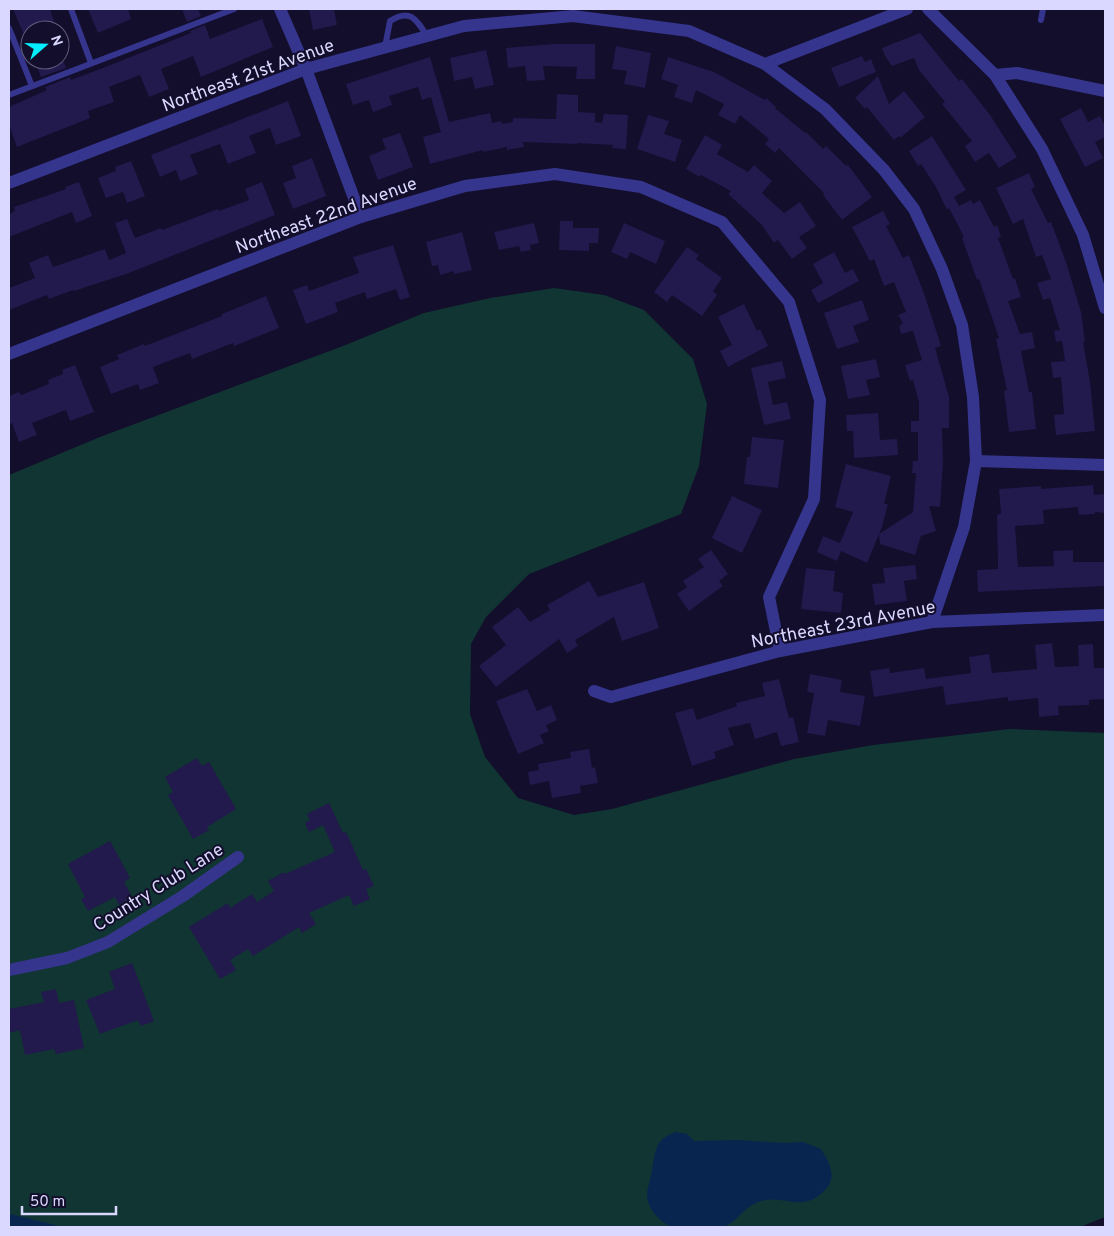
<svg xmlns="http://www.w3.org/2000/svg" width="1114" height="1236" font-family="Overpass,sans-serif">
	<style>
		.green { fill: #113533 }
		.water { fill: #082550 }
		.building { fill: #22194d }
		.lines { fill: none; stroke-linecap: round; stroke-linejoin: round }
		.service { stroke: #36358e; stroke-width: 6 }
		.minor { stroke: #36358e; stroke-width: 12 }
		.labels { text-anchor: middle; stroke-width: 4; stroke-linejoin: round; paint-order: stroke }
		.street-label { font-size: 18px; fill: #dbd8ff; stroke: #120e2b }
	</style>
	<rect width="100%" height="100%" fill="#120e2b"/>
	<polygon class="green" points="554,288 604,295 644,310 693,359 707,404 699,466 681,514 529,574 486,617 471,644 470,714 485,757 518,798 574,815 612,809 794,759 873,745 1010,729 1105,733 1105,1217 1080,1227 9,1227 9,475 100,437 343,346 424,313 490,298"/>
	<g class="water">
		<path d="M676,1132l11,2 7,7 45,-1 46,3 18,-1 18,7c8,13 17,28 4,41 -24,26 -45,0 -71,14 -12,6 -18,19 -31,23 -8,2 -19,0 -27,0 -7,0 -16,1 -23,0 -13,-4 -27,-20 -26,-34 1,-8 4,-15 5,-23 4,-20 2,-30 24,-38z"/>
		<polygon points="10,1214 55,1225 57,1227 9,1227 9,1215"/>
	</g>
	<g class="building">
		<polygon points="13,9 50,9 55,25 42,30 30,30 30,49"/>
		<polygon points="88,9 128,9 131,19 98,33"/>
		<polygon points="182,9 198,9 201,16 187,22"/>
		<polygon points="309,9 334,9 337,25 313,30"/>
		<polygon points="262,19 273,47 201,77 193,56 161,69 169,89 149,97 140,75 109,87 114,102 88,111 90,118 17,147 9,125 9,107 47,90 45,87 70,77 71,80 108,66 191,33 190,31 205,25 210,39"/>
		<polygon points="920,33 959,81 962,79 990,115 1017,157 999,168 989,153 975,162 965,146 972,141 942,104 945,102 919,70 914,58 892,66 885,56 882,48"/>
		<polygon points="553,44 595,44 595,79 576,79 577,67 543,66 545,80 527,81 525,66 508,68 506,48"/>
		<polygon points="616,46 651,53 645,88 624,84 627,71 612,69"/>
		<polygon points="486,50 494,85 475,89 472,77 454,81 450,58"/>
		<polygon points="862,56 865,62 871,59 876,72 839,87 831,68"/>
		<polygon points="430,57 449,122 490,113 492,123 501,121 502,124 513,122 513,118 556,119 557,94 578,95 578,112 595,113 595,122 602,123 604,114 628,115 626,149 612,148 613,145 577,143 577,144 523,142 524,147 507,150 507,147 483,152 483,150 430,164 423,137 441,132 431,97 422,100 418,87 389,96 392,105 373,112 369,100 353,105 346,84"/>
		<polygon points="668,57 714,72 765,100 766,98 776,107 775,108 805,133 806,132 823,149 826,146 846,166 848,165 872,197 842,220 823,195 824,193 779,148 775,153 765,144 769,139 740,115 735,124 718,115 724,104 696,90 692,103 674,97 678,85 661,79"/>
		<polygon points="34,60 63,60 66,68 41,77"/>
		<polygon points="878,76 889,104 904,91 925,117 900,138 899,136 894,140 867,107 865,109 855,98"/>
		<polygon points="288,101 301,136 276,145 270,128 249,136 256,153 228,164 220,144 190,155 198,174 180,181 176,170 160,177 151,155"/>
		<polygon points="1081,108 1088,122 1100,116 1105,126 1105,137 1095,142 1103,158 1085,167 1060,119"/>
		<polygon points="648,115 669,121 664,134 682,140 675,162 637,149"/>
		<polygon points="400,133 413,167 378,180 369,156 386,149 382,139"/>
		<polygon points="705,135 722,145 717,154 748,172 754,165 772,181 762,193 784,213 800,202 816,226 799,237 807,248 792,259 778,240 774,243 762,225 728,194 731,191 701,175 700,177 686,169"/>
		<polygon points="932,136 966,190 954,197 959,206 971,200 973,204 980,200 994,227 997,225 1001,237 998,238 1013,279 1015,278 1021,297 1008,301 1020,334 1032,332 1035,348 1021,351 1029,392 1032,392 1036,429 1009,432 1004,391 1007,390 996,339 999,338 979,279 977,280 962,238 964,237 949,208 947,210 936,187 921,164 918,166 909,151"/>
		<polygon points="312,158 326,196 293,209 283,183 296,178 292,166"/>
		<polygon points="131,161 145,196 127,203 123,192 106,198 98,178 116,171 115,167"/>
		<polygon points="1029,173 1035,187 1031,189 1048,223 1051,222 1066,262 1081,312 1085,342 1083,342 1090,382 1095,431 1056,435 1054,415 1064,414 1061,377 1053,378 1051,362 1065,361 1062,341 1056,342 1054,331 1060,330 1050,298 1043,300 1037,283 1051,279 1042,255 1036,257 1023,219 1013,224 996,188"/>
		<polygon points="79,182 92,216 76,223 72,212 9,237 9,214 15,211 14,207 66,189 65,187"/>
		<polygon points="262,182 275,215 129,273 74,291 73,290 49,299 47,295 9,310 9,288 35,278 29,263 48,255 53,267 105,249 109,260 126,253 115,223 127,219 135,238 161,228 162,230 218,209 219,211 249,200 245,189"/>
		<polygon points="883,211 890,224 886,226 903,258 909,255 925,296 941,346 935,348 949,397 949,428 942,428 943,463 940,507 929,506 936,531 921,536 915,555 880,544 879,534 913,512 916,473 912,473 913,461 918,461 918,432 911,432 911,421 919,421 919,402 913,380 910,381 905,365 922,360 913,331 901,334 899,326 903,323 898,315 906,312 894,282 884,286 874,259 870,261 852,227"/>
		<polygon points="560,221 573,221 573,228 599,228 598,243 589,243 589,251 559,250"/>
		<polygon points="534,223 539,243 530,245 531,250 521,252 519,246 499,250 494,232"/>
		<polygon points="624,223 665,241 656,264 630,252 627,259 611,252"/>
		<polygon points="462,232 472,270 454,274 454,271 440,275 438,265 432,266 426,242"/>
		<polygon points="393,245 410,297 400,300 396,289 367,299 365,292 335,303 338,312 306,324 293,290 307,285 309,291 359,273 353,257"/>
		<polygon points="687,247 699,255 696,259 722,278 713,291 717,295 702,316 672,295 667,302 654,292"/>
		<polygon points="834,252 845,273 853,269 859,281 818,303 811,290 823,283 813,264"/>
		<polygon points="266,296 279,328 234,346 233,343 192,359 190,353 153,367 159,383 140,390 138,384 111,394 100,367 119,359 117,355 144,344 145,346 222,316 222,314"/>
		<polygon points="862,300 869,320 853,326 859,342 837,349 824,313"/>
		<polygon points="744,304 757,331 760,329 768,346 728,367 720,351 732,345 718,317"/>
		<polygon points="876,359 880,377 866,380 870,395 848,399 841,366"/>
		<polygon points="782,361 786,378 768,382 773,405 787,402 791,419 764,425 751,368"/>
		<polygon points="75,365 94,412 70,421 66,410 32,423 37,435 19,442 12,423 9,424 9,396 19,392 21,395 49,384 48,380 63,374 62,370"/>
		<polygon points="878,413 880,440 897,439 898,455 854,458 853,431 847,431 846,415"/>
		<polygon points="752,437 784,440 778,488 744,484 747,457 750,457"/>
		<polygon points="846,464 891,476 884,504 888,504 882,527 867,563 841,551 837,561 817,552 823,536 840,543 853,512 835,507"/>
		<polygon points="1093,485 1094,495 1105,494 1105,513 1095,512 1095,514 1079,515 1078,507 1043,510 1044,524 1015,526 1018,567 1054,566 1053,551 1073,550 1073,562 1105,562 1105,586 978,592 977,570 998,569 997,515 1001,514 999,489 1041,486 1041,489"/>
		<polygon points="732,496 762,510 742,553 712,538"/>
		<polygon points="711,550 728,574 719,581 723,586 689,611 677,594 687,587 683,581 704,567 698,559"/>
		<polygon points="915,565 917,579 904,581 907,601 875,605 872,584 885,583 883,568"/>
		<polygon points="806,568 835,571 833,591 843,593 841,613 801,609"/>
		<polygon points="589,581 598,597 644,582 659,628 622,641 614,617 575,640 578,646 567,653 559,639 496,687 479,666 506,645 492,627 518,607 530,622 550,610 547,605"/>
		<polygon points="1052,643 1055,667 1079,666 1078,645 1093,644 1094,668 1105,668 1105,699 1089,700 1089,705 1058,706 1059,715 1039,717 1038,698 1008,701 1008,697 946,705 943,686 874,697 870,671 889,668 890,673 924,668 926,679 971,673 969,657 989,654 992,673 1037,669 1035,645"/>
		<polygon points="810,674 842,680 840,692 865,696 860,726 828,720 825,736 807,733 814,693 807,692"/>
		<polygon points="779,679 789,718 793,717 799,742 781,746 777,732 755,739 750,723 728,728 734,745 714,752 716,758 692,766 675,713 693,708 697,720 737,706 736,703 765,696 762,683"/>
		<polygon points="527,689 537,711 551,705 557,720 546,725 549,731 540,735 544,743 518,754 496,701"/>
		<polygon points="589,749 592,768 595,767 598,783 580,786 581,793 552,798 549,781 530,785 528,772 539,770 538,764 571,758 570,752"/>
		<polygon points="197,758 202,766 209,762 236,809 207,827 209,830 193,839 168,795 173,792 165,777"/>
		<polygon points="329,803 343,833 346,832 363,870 366,869 374,886 366,889 370,899 354,906 349,895 309,913 316,924 302,933 299,927 253,956 248,949 230,960 236,970 220,979 189,927 228,903 230,908 252,894 257,902 274,891 268,881 284,872 285,874 335,852 323,825 309,832 305,823 310,820 307,814"/>
		<polygon points="110,841 130,878 124,882 132,897 119,905 115,897 88,911 81,899 85,897 68,864"/>
		<polygon points="132,963 154,1021 141,1026 138,1020 100,1034 86,1000 115,989 109,972"/>
		<polygon points="56,989 59,1003 74,1000 84,1048 56,1054 54,1049 25,1055 20,1030 9,1033 9,1009 44,1002 41,992"/>
	</g>
	<g class="lines">
		<g class="service">
			<polyline points="71,9 91,63"/>
			<polyline points="1041,20 1043,9"/>
			<polyline points="9,28 32,86"/>
			<path d="M385,47l5,-26c20,-13 26,-2 37,15"/>
			<polyline points="9,95 234,9"/>
		</g>
		<g class="minor">
			<polyline points="280,9 306,69 361,217"/>
			<polyline points="928,9 995,75 1042,149 1083,235 1105,308"/>
			<polyline points="765,64 825,109 884,170 914,209 942,269 962,325 973,397 976,461 964,527 932,622"/>
			<polyline points="995,75 1017,73 1105,91"/>
			<polyline points="9,183 306,69 464,26 573,16 689,31 765,64 907,9"/>
			<polyline points="9,354 361,217 465,186 555,174 641,187 722,222 789,302 820,400 814,499 769,597 780,651"/>
			<polyline points="976,461 1105,465"/>
			<polyline points="594,691 611,697 780,651 932,622 1105,615"/>
			<polyline points="9,970 67,958 108,942 183,896 238,857"/>
		</g>
	</g>
	<g class="labels">
		<g class="street-label">
			<text transform="translate(248 75) rotate(-20)" y="6">Northeast 21st Avenue</text>
			<text transform="translate(326 215) rotate(-20)" y="6">Northeast 22nd Avenue</text>
			<text transform="translate(843 624) rotate(-11)" y="6">Northeast 23rd Avenue</text>
			<text transform="translate(158 887) rotate(-32)" y="6">Country Club Lane</text>
		</g>
	</g>
	<rect width="1114" height="1236" fill="none" stroke="#dbd8ff" stroke-width="20"/>
	<g transform="translate(45 45) rotate(70)"><circle r="24" fill="#120e2b" stroke="#625f80"/>
	<path d="M0-4L9 19L0 12L-9 19Z" fill="#04eeff"/>
	<text y="-8" font-size="14" font-weight="bold" text-anchor="middle" fill="#dbd8ff">N</text>
	</g>
	<path d="M22 1206v8h94v-8" fill="none" stroke="#dbd8ff" stroke-width="2.5"/>
	<text x="30" y="1206" font-size="15" fill="#dbd8ff" stroke="#120e2b" stroke-width="4" paint-order="stroke">50 m</text>
</svg>
